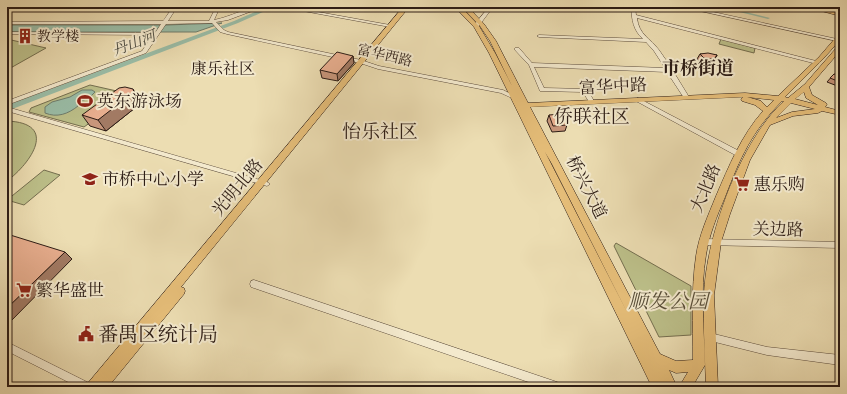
<svg xmlns="http://www.w3.org/2000/svg" width="847" height="394" font-family="'IM FELL DW Pica','Noto Serif SC',serif">
	<style>
		.green { fill: #bcbf89; stroke: #746e4f }
		.water { fill: #9abda7; stroke: #6e7d6d }
		.lines { fill: none; stroke-linecap: round; stroke-linejoin: round }
		.canal { fill: #9abda7; fill-rule: evenodd }
		.river { fill: #9abda7; fill-rule: evenodd }
		.minor-casing { stroke: #5c4c3c; stroke-width: 1 }
		.major-casing { stroke: #2c1c15; stroke-width: 1 }
		.minor { fill: #f3e9cd; fill-rule: evenodd }
		.major { fill: #e6be79; fill-rule: evenodd }
		.wall { fill: #c8967b; stroke: #2c1c15 }
		.shaded-wall { fill: #a27a64; stroke: #2c1c15 }
		.building { fill: #e8ae8f; stroke: #2c1c15 }
		.labels { text-anchor: middle; stroke-width: 4; stroke-linejoin: round; paint-order: stroke }
		.far-poi-label { font-size: 14px; fill: #2c1c15; stroke: #f3e9cd; text-anchor: start }
		.far-street-label { font-size: 14px; fill: #2c1c15; stroke: #f3e9cd }
		.far-water-label { font-size: 15px; font-style: italic; fill: #4d4c41; stroke: #f3e9cd }
		.far-quarter-label { font-size: 16px; fill: #2c1c15; stroke: #f3e9cd }
		.street-label { font-size: 17px; fill: #2c1c15; stroke: #f3e9cd }
		.poi-label { font-size: 17px; fill: #2c1c15; stroke: #f3e9cd; text-anchor: start }
		.far-district-label { font-size: 18px; font-weight: bold; fill: #2c1c15; stroke: #f3e9cd }
		.quarter-label { font-size: 19px; fill: #2c1c15; stroke: #f3e9cd }
		.near-park-label { font-size: 20px; font-style: italic; fill: #574d38; stroke: #f3e9cd }
		.near-poi-label { font-size: 20px; fill: #2c1c15; stroke: #f3e9cd; text-anchor: start }
	</style>
	<rect width="100%" height="100%" fill="#ecddb2"/>
	<filter id="stains"><feTurbulence type="fractalNoise" baseFrequency=".005" numOctaves="4"/><feColorMatrix values="0 0 0 0 .2 0 0 0 0 .09 0 0 0 0 .02 0 0 0 .5 -.17"/></filter>
	<radialGradient id="worn" r=".72"><stop offset=".6" stop-color="#630" stop-opacity="0"/><stop offset="1" stop-color="#630" stop-opacity=".3"/></radialGradient>
	<g class="green">
		<polygon points="7,39 46,48 7,70"/>
		<polygon points="721,39 755,48 754,53 719,44"/>
		<polygon points="90,85 130,94 84,127 29,112 31,108"/>
		<path d="M7,121c52,2 24,42 0,60z"/>
		<polygon points="44,170 60,175 24,205 7,200"/>
		<polygon points="616,243 691,286 691,335 659,337 614,246"/>
	</g>
	<g class="water">
		<polygon points="222,23 196,32 7,32 7,25 167,25"/>
		<path d="M82,90h10l3,2 -6,6 -10,4 -1,4c-10,8 -21,12 -33,7v-6l7,-5 18,-5z"/>
	</g>
	<g class="lines">
		<polygon class="canal" points="719,7 726,7 770,18 768,19"/>
		<polygon class="river" points="266,7 274,7 238,23 7,111 7,105 234,21"/>
		<defs>
			<g id="minor">
				<path d="M173,7h4l-9,14h41l7,-14h4l-6,13c16,-3 33,-13 49,-13l-35,13 -12,2 8,8 4,2 133,28 18,6 124,24 14,7 -3,2 -13,-6 -123,-24 -18,-6 -133,-29 -7,-2 -8,-9 -46,1 -20,29 -139,52v-4l135,-50 11,-16 -146,-1v-2l148,1 6,-9h-154v-2l156,-1z"/>
				<polygon points="489,7 493,7 478,27 474,27 474,25"/>
				<path d="M631,7h4l1,8 184,47 -3,2 -180,-46c2,17 13,20 22,32 11,15 20,31 30,47l-1,1h-4l-17,-26 -133,-5 10,21 43,1 7,12 -3,2 -2,-1 -6,-10 -43,-1 -11,-26 -14,-15v-2h4l13,15 133,5 -11,-17 -8,-9 -107,-5 -2,-1 2,-1 104,4c-10,-9 -11,-19 -12,-32z"/>
				<polygon points="682,7 690,7 837,39 839,40 837,41"/>
				<polygon points="810,7 821,7 840,10 840,12 812,8"/>
				<polygon points="296,8 390,25 392,26 390,27 298,10 296,10"/>
				<polygon points="638,98 741,152 742,154 741,156 737,156 636,101 635,100"/>
				<polygon points="7,107 267,182 270,184 267,186 7,111"/>
				<polygon points="704,239 840,242 840,248 704,245 701,244 700,242 701,240"/>
				<polygon points="254,280 557,382 560,384 562,387 543,387 251,287 250,284 251,281"/>
				<polygon points="710,333 767,347 840,355 840,365 767,355 707,340 706,337 707,334"/>
				<polygon points="7,342 91,384 93,387 78,387 7,351"/>
			</g>
			<g id="major">
				<polygon points="403,7 409,7 181,287 184,288 185,291 184,294 108,387 86,387 88,383"/>
				<path d="M455,7h6l18,19 16,27 17,33 -22,-45 -10,-15 -18,-19h6l16,17 12,17 32,62 217,-10 33,3 41,-39 19,-22 2,-1v6l-17,19 -38,38 3,1 17,-14 33,-38 2,-1v6l-31,36 3,8 14,8 1,2 -2,2 15,4v4l-18,-4 -4,2 -25,3 -23,9 -20,35 -20,54 -9,28 -7,53 4,92h-12c-1,-30 -3,-61 -2,-91 1,-57 37,-157 80,-195h-2c-30,30 -42,57 -57,96 -8,19 -16,38 -19,58 -6,36 -2,74 -1,110l-13,22h-13l9,-15 -12,1 -7,-3 8,17h-13l-1,-3 1,3h-12l-163,-334 -15,-26zM804,92l2,6 12,7 -23,-6zM743,97l-2,2 1,2 13,4 8,6c-22,25 -34,55 -47,85 -8,20 -17,39 -20,60 -5,34 -3,69 -3,104l-17,1 -16,-7 -130,-247zM747,97l27,3 -7,7 -6,-6zM791,103l24,6 -23,3 -16,6zM545,152l7,12 76,150z"/>
				<polygon points="814,7 840,12 840,16 814,9"/>
			</g>
		</defs>
		<use href="#minor" class="minor-casing"/>
		<use href="#major" class="major-casing"/>
		<use href="#minor" class="minor"/>
		<use href="#major" class="major"/>
	</g>
	<g class="wall">
		<polygon points="700,54 717,55 714,61 711,64 701,63 697,59"/>
		<polygon points="353,56 354,63 338,81 322,78 320,70"/>
		<polygon points="834,74 840,76 840,87 827,82"/>
		<polygon points="139,100 140,104 106,131 90,126 82,115"/>
		<polygon points="549,115 567,125 565,131 552,132 547,121"/>
	</g>
	<g class="shaded-wall">
		<polygon points="717,55 714,61 711,64 714,59"/>
		<polygon points="353,56 354,63 338,81 337,74"/>
		<polygon points="133,89 139,100 140,104 106,131 98,120"/>
		<polygon points="65,252 72,259 11,321 7,322 7,308"/>
	</g>
	<g class="building">
		<polygon points="337,52 353,56 337,74 320,70"/>
		<polygon points="708,53 717,55 714,59 704,58 700,54"/>
		<polygon points="834,74 840,76 840,82 830,78"/>
		<polygon points="125,87 133,89 134,92 98,120 82,115 119,88"/>
		<polygon points="562,114 567,125 553,126 549,115"/>
		<polygon points="7,234 65,252 7,308"/>
	</g>
	<defs>
		<symbol id="building-bare" viewBox="-9 -9 18 18"><path d="M-4-6H4V6H1V3H-1V6H-4ZM-2.5-4.3h1.7v1.8h-1.7ZM.8-4.3h1.7v1.8H.8ZM-2.5-1h1.7V.8h-1.7ZM.8-1h1.7V.8H.8Z" fill="#8f2418" stroke="#f3e9cd" stroke-width="2.5" paint-order="stroke"/></symbol>
		<symbol id="stadium-bare" viewBox="-9 -9 18 18"><path d="M0-5a6.5 5 0 1 0 0 10a6.5 5 0 1 0 0-10ZM-3.5-1.8h7v3.6h-7Z" fill="#8f2418" stroke="#f3e9cd" stroke-width="2.5" paint-order="stroke"/></symbol>
		<symbol id="school-bare" viewBox="-9 -9 18 18"><path d="M0-5L7-2L0 1L-7-2ZM-4 1L0 2.5L4 1V4Q0 6-4 4Z" fill="#8f2418" stroke="#f3e9cd" stroke-width="2.5" paint-order="stroke"/></symbol>
		<symbol id="supermarket-bare" viewBox="-9 -9 18 18"><path d="M-6-5.5h2.5l.6 2H6L4.5 2H-2.5L-4.4-4H-6ZM-1.5 3.2a1.3 1.3 0 1 0 .1 0ZM3 3.2a1.3 1.3 0 1 0 .1 0Z" fill="#8f2418" stroke="#f3e9cd" stroke-width="2.5" paint-order="stroke"/></symbol>
		<symbol id="civic-bare" viewBox="-9 -9 18 18"><path d="M-.6-6.5H3V-4.5H.6V-3L4-1V1h2V6H-6V1h2V-1L-.6-3ZM-1.2 2.5V6h2.4V2.5Z" fill="#8f2418" stroke="#f3e9cd" stroke-width="2.5" paint-order="stroke"/></symbol>
	</defs>
	<g fill-rule="evenodd">
		<use href="#building-bare" x="14" y="25" width="22" height="22"/>
		<use href="#stadium-bare" x="74" y="90" width="22" height="22"/>
		<use href="#school-bare" x="79" y="168" width="22" height="22"/>
		<use href="#supermarket-bare" x="731" y="173" width="22" height="22"/>
		<use href="#supermarket-bare" x="13" y="279" width="22" height="22"/>
		<use href="#civic-bare" x="75" y="323" width="22" height="22"/>
	</g>
	<g class="labels">
		<g class="far-poi-label">
			<text x="37" y="41">教学楼</text>
		</g>
		<g class="far-street-label">
			<text transform="translate(385 55) rotate(13)" y="5">富华西路</text>
		</g>
		<g class="far-water-label">
			<text transform="translate(134 43) rotate(-21)" y="5">丹山河</text>
		</g>
		<g class="far-quarter-label">
			<text x="223" y="74">康乐社区</text>
		</g>
		<g class="street-label">
			<text transform="translate(613 86) rotate(-3)" y="6">富华中路</text>
			<text transform="translate(237 187) rotate(-50)" y="6">光明北路</text>
			<text transform="translate(587 187) rotate(63)" y="6">桥兴大道</text>
			<text transform="translate(705 188) rotate(-67)" y="6">大北路</text>
			<text transform="translate(778 229) rotate(1)" y="6">关边路</text>
		</g>
		<g class="poi-label">
			<text x="97" y="107">英东游泳场</text>
			<text x="102" y="185">市桥中心小学</text>
			<text x="754" y="190">惠乐购</text>
			<text x="36" y="296">繁华盛世</text>
		</g>
		<g class="far-district-label">
			<text x="698" y="74">市桥街道</text>
		</g>
		<g class="quarter-label">
			<text x="592" y="123">侨联社区</text>
			<text x="380" y="138">怡乐社区</text>
		</g>
		<g class="near-park-label">
			<text x="668" y="308">顺发公园</text>
		</g>
		<g class="near-poi-label">
			<text x="98" y="341">番禺区统计局</text>
		</g>
	</g>
	<rect width="847" height="394" fill="none" stroke="#ecddb2" stroke-width="24"/>
	<rect x="8" y="8" width="831" height="378" fill="none" stroke="#2c1c15" stroke-width="2"/>
	<rect x="12" y="12" width="823" height="370" fill="none" stroke="#2c1c15"/>
	<rect width="100%" height="100%" filter="url(#stains)"/>
	<rect width="100%" height="100%" fill="url(#worn)"/>
</svg>
